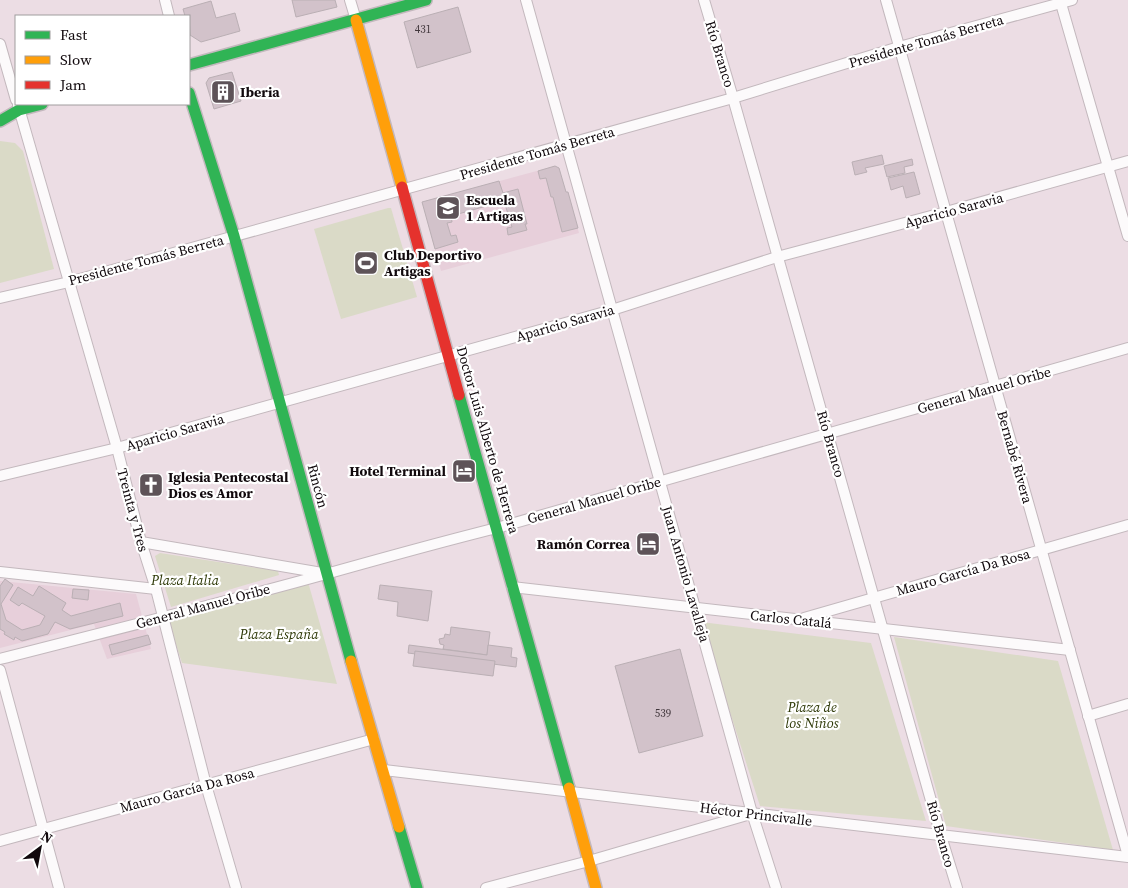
<svg xmlns="http://www.w3.org/2000/svg" width="1128" height="888" font-family="'Source Serif 4',serif">
	<style>
		.built { fill: #e7cfda }
		.green { fill: #dadac7 }
		.building { fill: #d2c2ca; stroke: #baafb4 }
		.lines { fill: none; stroke-linecap: round; stroke-linejoin: round }
		.street-casing { stroke: #c3b8bd; stroke-width: 12 }
		.fast-casing { stroke: #c3b8bd; stroke-width: 14 }
		.slow-casing { stroke: #c3b8bd; stroke-width: 14 }
		.jam-casing { stroke: #c3b8bd; stroke-width: 14 }
		.street { stroke: #fcfafb; stroke-width: 10 }
		.fast { stroke: #30b455; stroke-width: 11 }
		.slow { stroke: #ff9f0a; stroke-width: 11 }
		.jam { stroke: #e5322d; stroke-width: 11 }
		.labels { text-anchor: middle; stroke-width: 4.5; stroke-linejoin: round; paint-order: stroke }
		.number-label { font-size: 11px; fill: #41373c }
		.street-label { font-size: 14px; fill: #11090d; stroke: #fff }
		.poi-label { font-size: 14px; font-weight: bold; fill: #11090d; stroke: #fff; text-anchor: start }
		.park-label { font-size: 14px; font-style: italic; fill: #2e3907; stroke: #fff }
	</style>
	<rect width="100%" height="100%" fill="#ecdde4"/>
	<g class="built">
		<polygon points="555,166 566,192 568,192 579,233 441,271 422,202"/>
		<polygon points="0,581 136,594 151,649 107,659 94,624 0,648"/>
	</g>
	<g class="green">
		<polygon points="0,141 15,143 23,151 54,269 0,283"/>
		<polygon points="388,208 391,208 417,297 341,319 314,229"/>
		<polygon points="160,553 278,571 279,575 171,607 155,556"/>
		<polygon points="308,582 337,684 182,663 168,621"/>
		<polygon points="701,622 871,643 926,821 760,806"/>
		<polygon points="894,637 1058,661 1113,850 946,826"/>
	</g>
	<g class="building">
		<polygon points="292,0 335,0 337,7 296,17"/>
		<polygon points="211,1 216,18 235,13 240,31 201,42 190,35 189,16 185,16 183,9"/>
		<polygon points="458,7 471,52 417,68 404,22"/>
		<polygon points="232,72 241,101 214,109 206,83 209,78"/>
		<polygon points="882,155 884,164 865,168 867,172 855,175 852,162"/>
		<polygon points="912,159 913,165 904,167 905,173 887,177 884,166"/>
		<polygon points="555,166 559,168 566,192 568,192 578,228 562,232 553,197 551,197 546,178 540,179 538,171"/>
		<polygon points="914,172 920,194 906,198 903,186 891,190 888,178"/>
		<polygon points="499,181 503,193 518,189 527,224 525,224 527,230 508,235 507,228 512,227 504,201 451,216 452,222 447,223 451,236 456,235 458,242 435,249 422,202"/>
		<polygon points="5,579 13,585 1,604 6,620 22,630 40,625 45,616 22,603 19,606 10,600 18,587 33,596 39,586 66,603 62,610 71,616 120,603 123,616 70,629 55,622 48,634 22,641 15,637 14,640 4,634 5,632 0,629 0,586"/>
		<polygon points="380,585 432,591 428,621 397,616 398,602 378,599"/>
		<polygon points="73,589 89,590 88,600 72,598"/>
		<polygon points="451,627 490,632 487,655 443,649 444,645 440,644 439,639 444,638 445,634 450,635"/>
		<polygon points="148,635 151,644 112,655 109,645"/>
		<polygon points="409,645 487,655 488,645 512,648 511,657 517,658 516,667 408,653"/>
		<polygon points="680,649 703,736 639,753 615,666"/>
		<polygon points="415,651 495,661 493,676 413,666"/>
	</g>
	<g class="lines">
		<defs>
			<g id="street">
				<polyline points="165,0 169,16"/>
				<polyline points="350,0 356,20"/>
				<polyline points="526,0 752,813 776,888"/>
				<polyline points="704,0 733,98 941,836 957,888"/>
				<polyline points="886,0 1128,856"/>
				<polyline points="1060,0 1128,236"/>
				<polyline points="0,44 16,100"/>
				<polyline points="18,105 117,448 141,542 156,589 206,785 236,888"/>
				<polyline points="0,298 69,282 733,98 899,47 1072,0"/>
				<polyline points="0,476 117,448 612,310 777,257 946,212 1128,161"/>
				<polyline points="141,542 322,573"/>
				<polyline points="0,572 156,589"/>
				<polyline points="512,587 1070,650"/>
				<polyline points="804,618 1128,525"/>
				<path d="M0,659c109,-28 218,-55 326,-85 57,-16 114,-32 171,-46l631,-180"/>
				<polyline points="0,670 59,888"/>
				<polyline points="1088,716 1128,704"/>
				<polyline points="384,770 1128,857"/>
				<polyline points="0,841 374,739"/>
				<polyline points="486,888 589,861 747,815"/>
			</g>
			<g id="fast">
				<polyline points="189,65 426,0"/>
				<polyline points="189,93 234,236 351,661"/>
				<polyline points="0,121 19,110 42,104"/>
				<polyline points="459,395 569,788"/>
				<polyline points="399,827 417,888"/>
			</g>
			<g id="slow">
				<polyline points="356,20 402,187"/>
				<polyline points="351,661 399,827"/>
				<polyline points="569,788 596,888"/>
			</g>
			<polyline id="jam" points="402,187 459,395"/>
		</defs>
		<use href="#street" class="street-casing"/>
		<use href="#fast" class="fast-casing"/>
		<use href="#slow" class="slow-casing"/>
		<use href="#jam" class="jam-casing"/>
		<use href="#street" class="street"/>
		<use href="#fast" class="fast"/>
		<use href="#slow" class="slow"/>
		<use href="#jam" class="jam"/>
	</g>
	<defs>
		<symbol id="building-square" viewBox="-11 -11 22 22"><rect x="-9" y="-9" width="18" height="18" rx="4" fill="#5e5358" stroke="#fff"/><path d="M-4-6H4V6H1V3H-1V6H-4ZM-2.5-4.3h1.7v1.8h-1.7ZM.8-4.3h1.7v1.8H.8ZM-2.5-1h1.7V.8h-1.7ZM.8-1h1.7V.8H.8Z" fill="#fff"/></symbol>
		<symbol id="school-square" viewBox="-11 -11 22 22"><rect x="-9" y="-9" width="18" height="18" rx="4" fill="#5e5358" stroke="#fff"/><path d="M0-5L7-2L0 1L-7-2ZM-4 1L0 2.5L4 1V4Q0 6-4 4Z" fill="#fff"/></symbol>
		<symbol id="stadium-square" viewBox="-11 -11 22 22"><rect x="-9" y="-9" width="18" height="18" rx="4" fill="#5e5358" stroke="#fff"/><path d="M0-5a6.5 5 0 1 0 0 10a6.5 5 0 1 0 0-10ZM-3.5-1.8h7v3.6h-7Z" fill="#fff"/></symbol>
		<symbol id="hotel-square" viewBox="-11 -11 22 22"><rect x="-9" y="-9" width="18" height="18" rx="4" fill="#5e5358" stroke="#fff"/><path d="M-6-4.5h1.5V1H6V5H4.5V3h-9V5H-6ZM-4 0a1.8 1.8 0 1 1 3.6 0ZM.5 0V-2.5h3Q6-2.5 6 0Z" fill="#fff"/></symbol>
		<symbol id="church-square" viewBox="-11 -11 22 22"><rect x="-9" y="-9" width="18" height="18" rx="4" fill="#5e5358" stroke="#fff"/><path d="M-1.2-6h2.4v3.5h3.3v2.4h-3.3V6h-2.4V-.1h-3.3v-2.4h3.3Z" fill="#fff"/></symbol>
	</defs>
	<g fill-rule="evenodd">
		<use href="#building-square" x="209" y="78" width="28" height="28"/>
		<use href="#school-square" x="434" y="194" width="28" height="28"/>
		<use href="#stadium-square" x="352" y="249" width="28" height="28"/>
		<use href="#hotel-square" x="450" y="457" width="28" height="28"/>
		<use href="#church-square" x="137" y="471" width="28" height="28"/>
		<use href="#hotel-square" x="634" y="530" width="28" height="28"/>
	</g>
	<g class="labels">
		<g class="number-label">
			<text x="423" y="33">431</text>
			<text x="663" y="717">539</text>
		</g>
		<g class="street-label">
			<text transform="translate(926 41) rotate(-16)" y="5">Presidente Tomás Berreta</text>
			<text transform="translate(720 54) rotate(73)" y="5">Río Branco</text>
			<text transform="translate(537 153) rotate(-16)" y="5">Presidente Tomás Berreta</text>
			<text transform="translate(954 210) rotate(-15)" y="5">Aparicio Saravia</text>
			<text transform="translate(146 260) rotate(-15)" y="5">Presidente Tomás Berreta</text>
			<text transform="translate(565 323) rotate(-16)" y="5">Aparicio Saravia</text>
			<text transform="translate(984 390) rotate(-16)" y="5">General Manuel Oribe</text>
			<text transform="translate(175 432) rotate(-16)" y="5">Aparicio Saravia</text>
			<text transform="translate(488 440) rotate(74)" y="5">Doctor Luis Alberto de Herrera</text>
			<text transform="translate(831 444) rotate(74)" y="5">Río Branco</text>
			<text transform="translate(1015 457) rotate(74)" y="5">Bernabé Rivera</text>
			<text transform="translate(318 486) rotate(75)" y="5">Rincón</text>
			<text transform="translate(594 500) rotate(-16)" y="5">General Manuel Oribe</text>
			<text transform="translate(133 510) rotate(75)" y="5">Treinta y Tres</text>
			<text transform="translate(963 572) rotate(-16)" y="5">Mauro García Da Rosa</text>
			<text transform="translate(686 574) rotate(74)" y="5">Juan Antonio Lavalleja</text>
			<text transform="translate(203 606) rotate(-15)" y="5">General Manuel Oribe</text>
			<text transform="translate(791 619) rotate(6)" y="5">Carlos Catalá</text>
			<text transform="translate(187 790) rotate(-15)" y="5">Mauro García Da Rosa</text>
			<text transform="translate(756 814) rotate(7)" y="5">Héctor Princivalle</text>
			<text transform="translate(941 834) rotate(74)" y="5">Río Branco</text>
		</g>
		<g class="poi-label">
			<text x="240" y="97">Iberia</text>
			<text x="466" y="205">Escuela<tspan x="466" dy="16">1 Artigas</tspan></text>
			<text x="384" y="260">Club Deportivo<tspan x="384" dy="16">Artigas</tspan></text>
			<text x="446" y="476" text-anchor="end">Hotel Terminal</text>
			<text x="168" y="482">Iglesia Pentecostal<tspan x="168" dy="16">Dios es Amor</tspan></text>
			<text x="630" y="549" text-anchor="end">Ramón Correa</text>
		</g>
		<g class="park-label">
			<text x="185" y="585">Plaza Italia</text>
			<text x="279" y="639">Plaza España</text>
			<text x="812" y="712">Plaza de<tspan x="812" dy="16">los Niños</tspan></text>
		</g>
	</g>
	<rect x="15" y="15" width="175" height="90" fill="#ffffff" stroke="#a09d9e"/>
	<rect x="25" y="31" width="25" height="8" fill="#30b455" stroke="#a09d9e"/>
	<text x="60" y="40" font-size="15" fill="#11090d">Fast</text>
	<rect x="25" y="56" width="25" height="8" fill="#ff9f0a" stroke="#a09d9e"/>
	<text x="60" y="65" font-size="15" fill="#11090d">Slow</text>
	<rect x="25" y="81" width="25" height="8" fill="#e5322d" stroke="#a09d9e"/>
	<text x="60" y="90" font-size="15" fill="#11090d">Jam</text>
	<g transform="translate(40 848) rotate(32)" stroke="#ffffff" stroke-width="4" paint-order="stroke">
	<path d="M0-4L9 19L0 12L-9 19Z" fill="#11090d"/>
	<text y="-8" font-size="14" font-weight="bold" text-anchor="middle" fill="#11090d">N</text>
	</g>
</svg>
